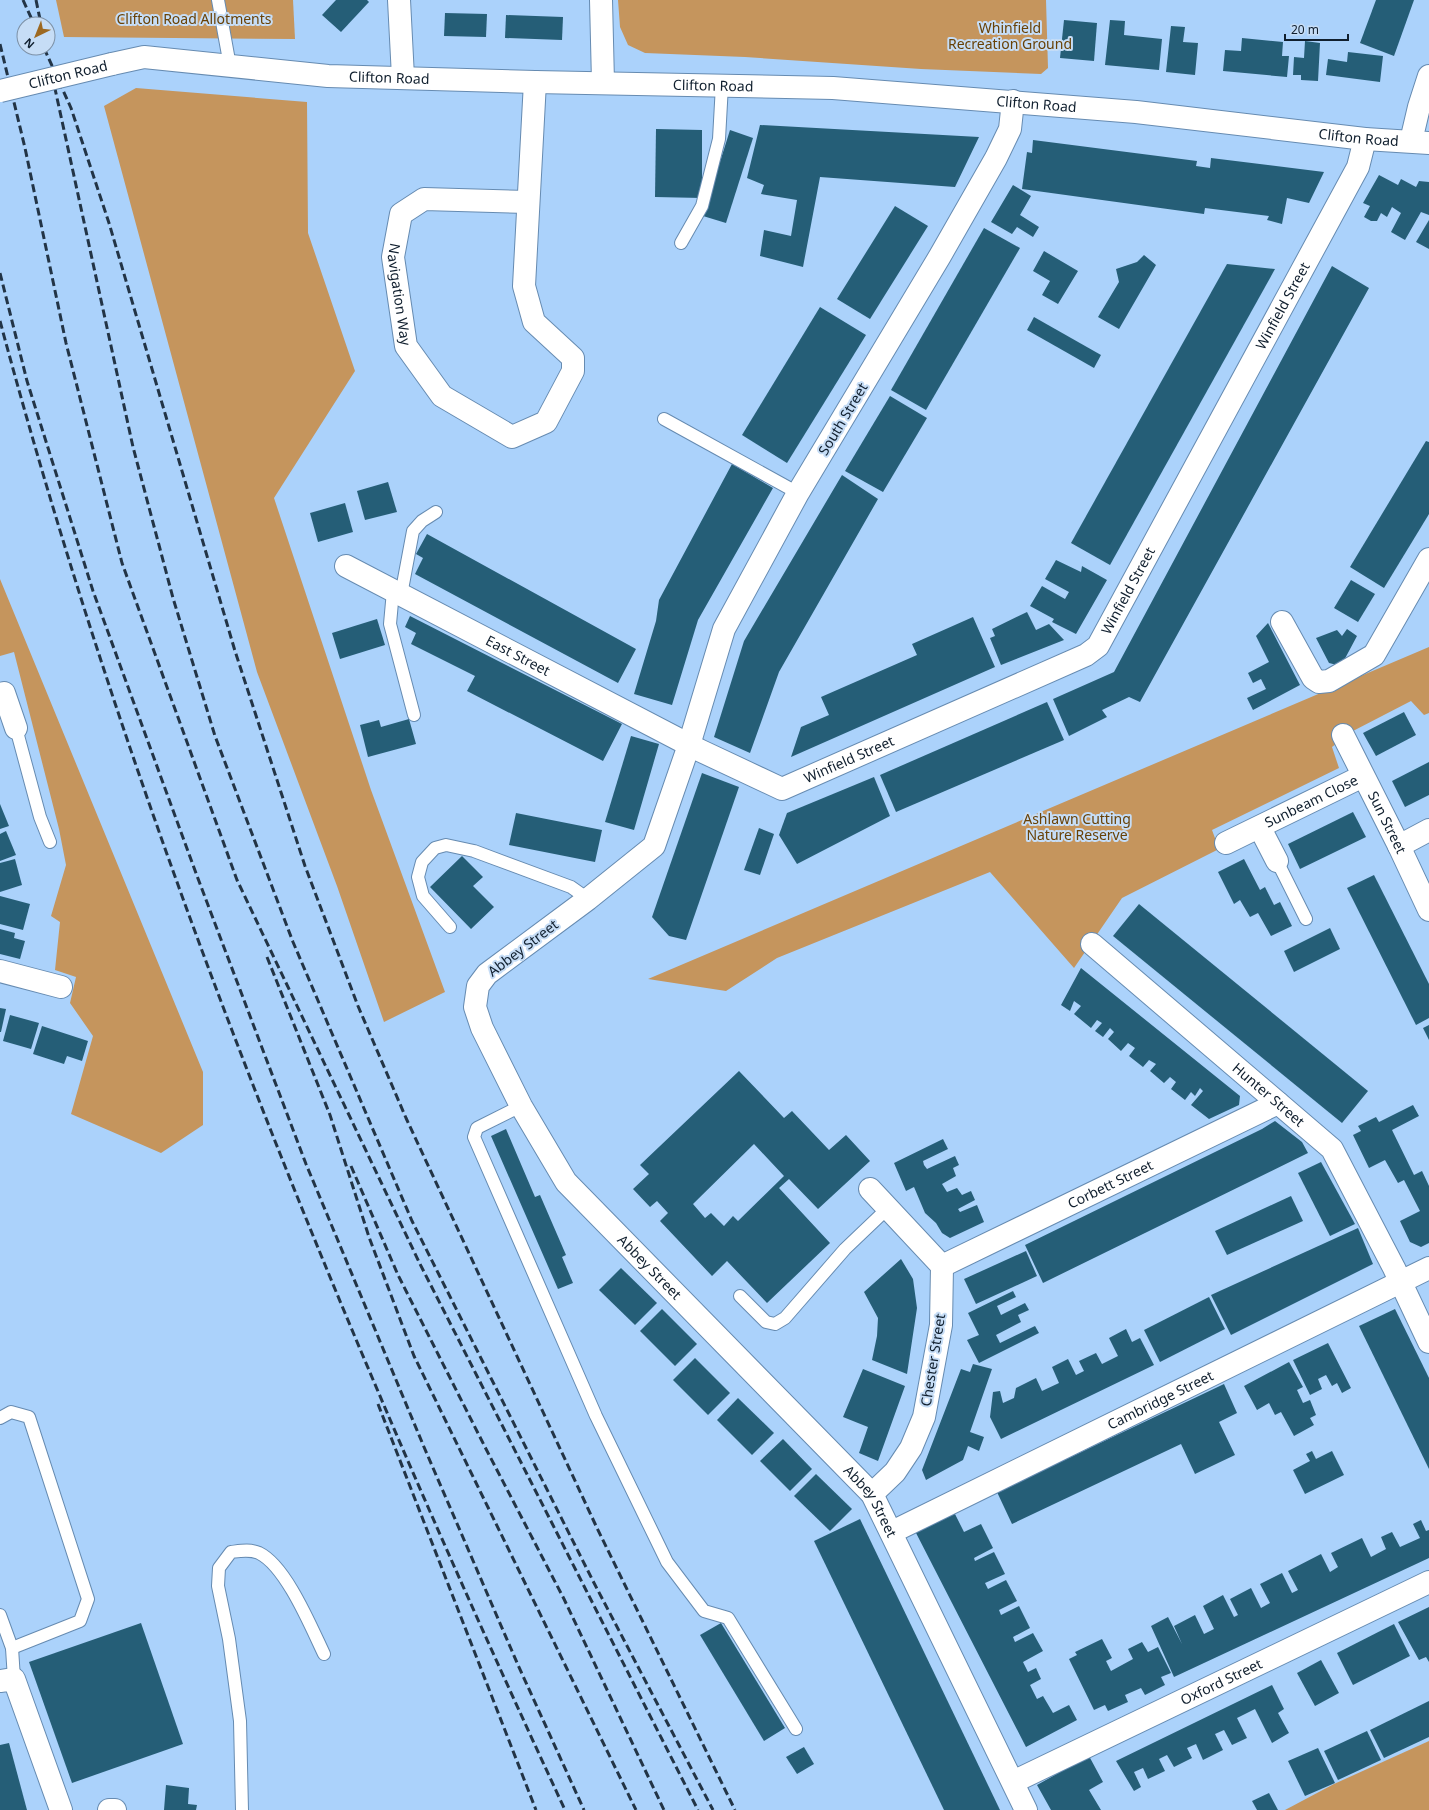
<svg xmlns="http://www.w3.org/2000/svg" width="1429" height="1810" font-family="'Noto Sans',sans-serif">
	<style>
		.green { fill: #c5955d }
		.building { fill: #255e77; fill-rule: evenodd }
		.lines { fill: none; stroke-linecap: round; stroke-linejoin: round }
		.lane-casing { stroke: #668bb1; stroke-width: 14 }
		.street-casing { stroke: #668bb1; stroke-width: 24 }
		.secondary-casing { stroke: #668bb1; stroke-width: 24 }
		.lane { stroke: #fff; stroke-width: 12 }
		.street { stroke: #fff; stroke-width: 22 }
		.secondary { stroke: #fff; stroke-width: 22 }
		.rail { stroke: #223446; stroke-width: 3; stroke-dasharray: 8 4; stroke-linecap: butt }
		.secondary-bridge-casing { stroke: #668bb1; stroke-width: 24; stroke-linecap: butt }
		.secondary-bridge { stroke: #fff; stroke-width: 22 }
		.labels { text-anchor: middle; stroke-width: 4; stroke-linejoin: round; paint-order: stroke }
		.park-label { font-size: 14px; fill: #684106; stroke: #c6ddf6 }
		.street-label { font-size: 14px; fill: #101f2e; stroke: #c6ddf6 }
	</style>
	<rect width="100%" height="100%" fill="#abd2fb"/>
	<g class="green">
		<polygon points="56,0 293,0 295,39 64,37"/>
		<polygon points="618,0 1046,0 1048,68 1041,74 921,69 745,57 645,53 628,45 620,27"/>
		<polygon points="136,88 307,102 308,233 355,371 274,498 371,790 445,992 384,1022 337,886 257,672 104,106"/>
		<polygon points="0,579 203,1072 203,1125 161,1153 71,1114 93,1036 70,1003 76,977 55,970 60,922 51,916 66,865 59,829 14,652 0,656"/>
		<polygon points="1429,647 1429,713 1424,715 1411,701 1353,731 1332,747 1339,768 1212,830 1219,849 1122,898 1074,968 990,872 777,958 726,991 648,979"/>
		<polygon points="1429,1741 1429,1810 1285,1810 1334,1784"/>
	</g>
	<g class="building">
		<polygon points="336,0 367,0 369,2 341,32 322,15"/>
		<polygon points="1376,0 1414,0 1394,56 1360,43"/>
		<polygon points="445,13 487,14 486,37 444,36"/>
		<polygon points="506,15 563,17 562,40 505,38"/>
		<polygon points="1064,20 1097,23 1094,61 1060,58"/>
		<polygon points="1110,20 1125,21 1124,35 1162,39 1159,70 1105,65"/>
		<polygon points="1171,26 1185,27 1183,42 1198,43 1195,75 1166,72"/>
		<polygon points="1242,38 1283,42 1282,56 1289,56 1287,77 1223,71 1225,50 1241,51"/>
		<polygon points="1305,41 1320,43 1318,81 1301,80 1301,75 1293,75 1294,57 1304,58"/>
		<polygon points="1348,52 1383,56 1380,82 1326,75 1328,59 1347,62"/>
		<polygon points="760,125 979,137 955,187 820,177 803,267 760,256 764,230 791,236 797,200 761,194 764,185 747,178"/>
		<polygon points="656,129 702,130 702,198 655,197"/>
		<polygon points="730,130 753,138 726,223 703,216"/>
		<polygon points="1033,140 1197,161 1196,166 1210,168 1211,158 1324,172 1309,203 1287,198 1282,224 1267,220 1269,216 1205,208 1204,214 1022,189 1027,152 1032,153"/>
		<polygon points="1379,175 1398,185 1401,179 1416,187 1419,181 1429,182 1429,215 1421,212 1405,240 1391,232 1401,213 1392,207 1387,217 1381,213 1377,221 1371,221 1364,217 1370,206 1363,203"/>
		<polygon points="1013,185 1031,196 1020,215 1039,227 1033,237 1017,227 1012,234 991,222"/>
		<polygon points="895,206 928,226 870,319 837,299"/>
		<polygon points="1429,220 1429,249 1416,242"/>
		<polygon points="984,228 1020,248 926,410 891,390"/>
		<polygon points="1044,251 1078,271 1058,304 1042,295 1050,281 1033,271"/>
		<polygon points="1144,255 1156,265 1119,329 1098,317 1119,282 1116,269 1137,262"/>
		<polygon points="1227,264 1275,269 1110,565 1071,543"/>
		<polygon points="1332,266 1369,288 1140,702 1129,697 1102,710 1107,717 1069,736 1053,699 1114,672"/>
		<polygon points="820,307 866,335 787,463 742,435"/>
		<polygon points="1034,317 1101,355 1094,368 1027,330"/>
		<polygon points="890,396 927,418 883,492 845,471"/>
		<polygon points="1426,441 1429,442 1429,514 1384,588 1350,567"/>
		<polygon points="732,464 773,488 698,620 672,705 634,694 656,621 659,600"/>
		<polygon points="842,475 878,499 779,672 750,753 714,737 744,641"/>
		<polygon points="388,482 397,512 365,520 357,491"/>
		<polygon points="345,503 353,532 318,542 310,513"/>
		<polygon points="427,534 636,649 618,683 415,574 423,558 416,554"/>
		<polygon points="1056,560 1081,572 1082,566 1107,580 1076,634 1052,622 1054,619 1030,606 1042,586 1065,599 1069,592 1045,579"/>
		<polygon points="1351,580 1375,594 1358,622 1334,608"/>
		<polygon points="1027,612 1036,630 1049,624 1064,640 1001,665 990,638 995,636 992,629"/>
		<polygon points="410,616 622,724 603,761 467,691 475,676 411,644 416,633 405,627"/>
		<polygon points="973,617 995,667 791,757 801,727 829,715 821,697 917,655 912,644"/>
		<polygon points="377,619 385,645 340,659 332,633"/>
		<polygon points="1268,623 1300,685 1253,710 1247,698 1266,689 1261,679 1253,683 1248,673 1269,662 1256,636"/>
		<polygon points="1347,629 1357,636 1341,666 1329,663 1316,638 1337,630 1342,636"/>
		<polygon points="1047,702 1064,740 896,812 880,775"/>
		<polygon points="1404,712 1416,735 1376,756 1363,733"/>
		<polygon points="409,719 416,744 368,757 360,725 379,720 381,727"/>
		<polygon points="631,736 659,744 634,830 605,822"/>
		<polygon points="1429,762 1429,795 1405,807 1392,781"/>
		<polygon points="702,773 739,787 686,940 669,936 652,917"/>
		<polygon points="874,777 890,816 797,864 779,835 787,813"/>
		<polygon points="0,804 9,826 0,829"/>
		<polygon points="1353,812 1366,837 1300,869 1288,844"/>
		<polygon points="516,813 602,830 595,862 509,845"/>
		<polygon points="759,828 774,834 760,875 744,870"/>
		<polygon points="6,831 16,855 0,861 0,834"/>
		<polygon points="462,856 483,877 473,886 494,907 471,929 430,887"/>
		<polygon points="15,859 22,885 0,892 0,863"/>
		<polygon points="1244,859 1260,890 1265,887 1274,905 1280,902 1292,926 1271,936 1258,913 1250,917 1240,900 1234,904 1218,872"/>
		<polygon points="1374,875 1429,984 1429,1018 1416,1025 1347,888"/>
		<polygon points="0,896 30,904 23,930 0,924"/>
		<polygon points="1139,904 1368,1091 1342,1123 1113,936"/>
		<polygon points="1330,928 1340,949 1294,972 1284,951"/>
		<polygon points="0,929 15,933 14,938 25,941 20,959 0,954"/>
		<polygon points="1081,968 1240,1096 1239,1105 1209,1119 1191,1105 1203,1091 1200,1088 1195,1096 1191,1092 1185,1100 1171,1089 1176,1082 1170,1077 1164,1083 1150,1071 1156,1064 1149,1060 1143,1067 1129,1056 1135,1048 1128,1043 1121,1051 1108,1039 1114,1032 1110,1028 1103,1037 1095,1031 1102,1023 1097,1020 1091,1028 1074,1014 1081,1006 1074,1001 1070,1011 1061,1005"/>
		<polygon points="0,1008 6,1009 1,1032 0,1032"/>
		<polygon points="10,1015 39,1023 31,1049 3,1041"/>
		<polygon points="1429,1025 1429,1040 1423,1028"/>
		<polygon points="42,1026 88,1041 82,1061 67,1056 64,1064 33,1054"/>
		<path d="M739,1071l45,47 8,-7 37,39 17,-15 24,26 -52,48 -29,-30 -10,9 51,55 -63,60 -40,-42 -15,15 -52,-55 8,-8 -11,-12 -7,6 -17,-18 16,-15 -9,-9zM754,1144l30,32 -46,45 -5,-5 -9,10 -13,-13 -6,5 -12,-14z"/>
		<polygon points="1413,1105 1419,1116 1392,1130 1414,1175 1422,1171 1429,1186 1429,1243 1421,1247 1410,1242 1400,1221 1420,1211 1404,1180 1398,1183 1385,1160 1369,1168 1353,1135 1361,1131 1358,1126 1376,1117 1379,1122"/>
		<polygon points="1275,1121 1302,1142 1308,1153 1043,1283 1025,1245 1262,1129"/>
		<polygon points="506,1129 535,1197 540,1195 566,1255 562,1257 573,1283 558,1289 491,1136"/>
		<polygon points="943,1139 948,1149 923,1161 924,1165 927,1169 955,1156 959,1165 953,1168 956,1176 942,1184 947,1192 957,1188 962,1195 971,1191 975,1200 958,1209 960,1212 977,1205 984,1222 950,1238 942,1233 936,1223 925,1213 914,1187 906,1191 894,1163"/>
		<polygon points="1321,1162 1355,1224 1330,1236 1298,1173"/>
		<polygon points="1291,1196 1303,1221 1227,1255 1215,1231"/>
		<polygon points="1358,1228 1373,1264 1231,1335 1211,1295"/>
		<polygon points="1026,1251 1037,1276 976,1304 964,1279"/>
		<polygon points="901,1259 913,1279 917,1308 907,1374 872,1360 877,1336 878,1318 864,1292"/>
		<polygon points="621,1268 657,1303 635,1325 599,1290"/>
		<polygon points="1013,1291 1016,1297 997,1306 1001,1315 1025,1303 1029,1310 1018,1315 1021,1322 996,1335 1000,1343 1035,1326 1039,1333 979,1363 967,1340 979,1335 968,1313"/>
		<polygon points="1209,1297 1225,1329 1160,1362 1144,1330"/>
		<polygon points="662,1309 697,1344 675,1366 640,1331"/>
		<polygon points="1395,1309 1429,1378 1429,1469 1359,1326"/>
		<polygon points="1126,1329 1132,1342 1140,1338 1154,1365 1001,1439 990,1417 993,1392 1000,1391 1003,1403 1014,1398 1016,1388 1036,1378 1042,1391 1059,1383 1052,1367 1068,1359 1076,1375 1084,1371 1079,1361 1096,1353 1102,1364 1118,1356 1109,1338"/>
		<polygon points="1328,1343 1351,1388 1342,1393 1337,1383 1332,1386 1326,1375 1318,1379 1322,1389 1310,1395 1293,1360"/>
		<polygon points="695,1358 730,1393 708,1415 673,1380"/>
		<polygon points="1289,1362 1303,1387 1297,1390 1303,1403 1310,1400 1316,1415 1310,1418 1314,1425 1294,1436 1281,1412 1275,1415 1269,1403 1257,1410 1244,1386"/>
		<polygon points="973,1364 992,1369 970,1432 984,1437 979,1451 968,1446 963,1460 926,1480 922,1470 961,1369 970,1372"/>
		<polygon points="863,1369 905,1386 878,1461 859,1453 868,1427 843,1417"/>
		<polygon points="1224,1384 1237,1413 1219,1422 1235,1455 1195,1474 1181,1444 1012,1524 997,1492"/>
		<polygon points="738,1398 774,1433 752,1455 717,1420"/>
		<polygon points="783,1439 812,1469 790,1491 760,1461"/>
		<polygon points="1312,1451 1316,1459 1332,1451 1344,1475 1305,1494 1293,1470 1310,1461 1306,1454"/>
		<polygon points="816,1474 852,1509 830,1531 794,1496"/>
		<polygon points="954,1512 964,1532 981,1524 993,1548 974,1558 975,1561 994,1552 1005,1574 985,1583 988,1589 1006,1580 1017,1601 999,1610 1001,1615 1019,1606 1030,1628 1013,1637 1015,1642 1033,1633 1043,1651 1023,1662 1028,1672 1036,1668 1041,1679 1030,1685 1037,1699 1043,1696 1053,1713 1069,1705 1077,1720 1026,1747 915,1531"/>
		<polygon points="860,1519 1000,1810 944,1810 814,1541"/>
		<polygon points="1421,1520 1426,1531 1429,1530 1429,1558 1174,1677 1151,1626 1168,1617 1182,1644 1174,1626 1195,1615 1204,1634 1214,1629 1203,1606 1223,1595 1234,1617 1238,1615 1230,1599 1251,1588 1261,1608 1270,1603 1260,1584 1282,1573 1292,1593 1298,1590 1288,1571 1321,1554 1330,1572 1338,1567 1331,1553 1362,1538 1371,1557 1386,1549 1381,1537 1392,1532 1400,1547 1420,1538 1413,1524"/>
		<polygon points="1429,1607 1429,1662 1426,1657 1419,1660 1398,1622"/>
		<polygon points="141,1623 183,1744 72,1783 29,1662"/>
		<polygon points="721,1623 785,1728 764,1741 700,1635"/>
		<polygon points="1394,1624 1410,1656 1353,1685 1337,1653"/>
		<polygon points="1102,1639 1112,1658 1106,1661 1111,1671 1133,1659 1128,1649 1142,1642 1148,1652 1158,1647 1171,1673 1161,1677 1165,1685 1145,1695 1141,1688 1125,1695 1128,1702 1108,1711 1105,1705 1094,1710 1069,1659 1077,1655 1075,1652"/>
		<polygon points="1321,1660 1339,1693 1315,1706 1297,1673"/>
		<polygon points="1272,1685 1284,1709 1278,1713 1289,1733 1272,1743 1255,1709 1237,1718 1247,1738 1232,1745 1224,1730 1215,1734 1223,1750 1203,1760 1196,1744 1187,1748 1192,1758 1174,1767 1167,1755 1159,1759 1165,1771 1148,1779 1143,1768 1134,1772 1141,1787 1134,1791 1116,1761"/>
		<polygon points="1429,1701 1429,1737 1384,1758 1370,1730"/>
		<polygon points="1367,1731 1381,1760 1338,1780 1324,1751"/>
		<polygon points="9,1743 27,1810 0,1810 0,1745"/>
		<polygon points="804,1747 814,1764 797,1774 786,1757"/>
		<polygon points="1318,1748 1335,1783 1305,1796 1288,1761"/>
		<polygon points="1089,1756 1103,1782 1089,1790 1101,1810 1051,1810 1037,1785"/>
		<polygon points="166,1785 189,1788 188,1804 197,1805 196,1810 164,1810"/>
		<polygon points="1269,1793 1278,1810 1257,1810 1252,1801"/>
	</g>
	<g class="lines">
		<defs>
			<g id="lane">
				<polyline points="218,0 230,66"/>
				<polyline points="681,243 702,206 719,139 722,85"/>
				<polyline points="664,419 798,493"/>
				<polyline points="393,591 390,624 414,715"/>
				<polyline points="401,595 413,531 422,521 436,512"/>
				<polyline points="16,728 40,817 50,842"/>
				<polyline points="1277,861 1306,919"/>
				<polyline points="450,927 423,896 418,877 422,862 435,848 446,845 474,851 571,887 588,899"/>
				<polyline points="521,1106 477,1128 474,1137 596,1416 667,1562 704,1611 728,1618 796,1729"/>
				<polyline points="740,1296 766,1322 775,1324 785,1318 845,1249 888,1208"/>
				<polyline points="0,1418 11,1412 29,1417 88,1599 80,1621 12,1648"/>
				<polyline points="0,1615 12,1648 14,1679"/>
				<path d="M242,1810l-2,-89 -11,-82 -11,-53 1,-18 12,-16c9,-1 19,-3 28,1 27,13 52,74 65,101"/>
			</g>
			<g id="street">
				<polyline points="399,0 403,77"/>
				<polyline points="601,0 603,82"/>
				<path id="s1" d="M1013,101l-3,28 -14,29 -56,98 -142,237 -74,136 -35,116 -35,101 -66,53 -101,75 -9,12 -3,21 7,21 39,78 45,76 306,312 154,316"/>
				<polyline points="1411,141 1419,107 1429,76"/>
				<path id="s2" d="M528,202l-104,-3 -23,15 -8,43 13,89 36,50 70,41 34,-15 27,-51v-13l-39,-36 -10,-36 11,-204"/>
				<path id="s3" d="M346,566l353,184 83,39 304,-134 12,-9 260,-479 7,-28"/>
				<polyline points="1282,622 1313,678 1319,682 1329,681 1374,655 1429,559"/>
				<polyline points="4,693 16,728"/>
				<path id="s4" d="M1343,735l56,111 30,64"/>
				<polyline points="1260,828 1277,861"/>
				<path id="s5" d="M1226,843l137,-67"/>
				<polyline points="1399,846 1429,830"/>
				<path id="s6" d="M1092,944l240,205 62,119 35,74"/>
				<polyline points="0,971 61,987"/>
				<polyline points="870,1189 942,1266 941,1325 924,1417 911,1448 895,1472 872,1494"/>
				<path id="s7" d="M942,1266l336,-163"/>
				<path id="s8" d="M892,1532l537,-264"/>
				<polyline points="0,1681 14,1679 61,1810"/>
				<path id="s9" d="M1013,1782l416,-200"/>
				<polyline points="109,1810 115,1810"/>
			</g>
			<g id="secondary">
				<path id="s10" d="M112,64l32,-7 184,19 207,6 298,6 303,24 229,27 64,4"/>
			</g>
		</defs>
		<use href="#lane" class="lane-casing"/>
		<use href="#street" class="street-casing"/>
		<use href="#secondary" class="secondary-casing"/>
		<use href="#lane" class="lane"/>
		<use href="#street" class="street"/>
		<use href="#secondary" class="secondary"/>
		<g class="rail">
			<polyline points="23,0 34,24"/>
			<polyline points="36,0 41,24"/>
			<polyline points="0,44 25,148 66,343 122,563 237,880 420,1264 698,1810"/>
			<polyline points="44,48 71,108 109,223 235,651 305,866 358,1006 406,1118 597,1528 735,1810"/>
			<polyline points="52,75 133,447 173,598 215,736 293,942 412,1221 593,1581 713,1810"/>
			<polyline points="0,273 27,381 93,591 197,876 306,1164 424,1447 518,1665 584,1810"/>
			<path d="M0,321c138,515 341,1007 565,1489"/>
			<polyline points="267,957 330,1115 369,1237 414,1356 636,1810"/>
			<polyline points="351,1166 398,1275 485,1447 564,1599 664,1810"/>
			<polyline points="378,1404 536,1810"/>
		</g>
		<defs>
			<g id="secondary-bridge">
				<path id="s11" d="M0,91l112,-27"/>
			</g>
		</defs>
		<use href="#secondary-bridge" class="secondary-bridge-casing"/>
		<use href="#secondary-bridge" class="secondary-bridge"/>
	</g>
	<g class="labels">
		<g class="park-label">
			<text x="194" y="24">Clifton Road Allotments</text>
			<text x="1010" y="33">Whinfield<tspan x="1010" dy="16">Recreation Ground</tspan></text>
			<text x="1077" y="824">Ashlawn Cutting<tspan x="1077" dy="16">Nature Reserve</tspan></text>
		</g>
		<g class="street-label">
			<text dy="5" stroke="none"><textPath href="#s11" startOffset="70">Clifton Road</textPath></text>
			<text dy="5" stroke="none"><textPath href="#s10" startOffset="279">Clifton Road</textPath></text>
			<text dy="5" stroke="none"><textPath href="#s10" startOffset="603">Clifton Road</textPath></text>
			<text dy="5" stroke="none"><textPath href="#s10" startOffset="927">Clifton Road</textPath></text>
			<text dy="5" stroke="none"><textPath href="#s10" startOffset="1251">Clifton Road</textPath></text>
			<text dy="5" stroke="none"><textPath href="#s2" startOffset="213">Navigation Way</textPath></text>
			<text dy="5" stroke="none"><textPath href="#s3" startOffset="1224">Winfield Street</textPath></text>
			<text transform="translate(843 419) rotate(-59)" y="5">South Street</text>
			<text dy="5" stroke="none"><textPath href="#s3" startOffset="900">Winfield Street</textPath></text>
			<text dy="5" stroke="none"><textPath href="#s3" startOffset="194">East Street</textPath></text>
			<text dy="5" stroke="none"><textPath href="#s3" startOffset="563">Winfield Street</textPath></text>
			<text dy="5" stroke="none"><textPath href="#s5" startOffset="95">Sunbeam Close</textPath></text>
			<text dy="5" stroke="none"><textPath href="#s4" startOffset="98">Sun Street</textPath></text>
			<text transform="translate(523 948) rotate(-37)" y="5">Abbey Street</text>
			<text dy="5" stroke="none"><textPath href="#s6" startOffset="232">Hunter Street</textPath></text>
			<text dy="5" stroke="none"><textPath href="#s7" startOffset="187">Corbett Street</textPath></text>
			<text dy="5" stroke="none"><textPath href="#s1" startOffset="1396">Abbey Street</textPath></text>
			<text transform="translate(933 1360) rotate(-81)" y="5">Chester Street</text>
			<text dy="5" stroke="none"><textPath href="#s8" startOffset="299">Cambridge Street</textPath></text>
			<text dy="5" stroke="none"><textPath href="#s1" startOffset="1719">Abbey Street</textPath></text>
			<text dy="5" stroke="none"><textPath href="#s9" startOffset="231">Oxford Street</textPath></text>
		</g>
	</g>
	<g transform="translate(36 36) rotate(223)"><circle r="19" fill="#c6ddf6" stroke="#7d91a6"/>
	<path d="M0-3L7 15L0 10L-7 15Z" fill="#9d6820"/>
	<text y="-6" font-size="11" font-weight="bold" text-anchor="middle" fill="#101f2e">N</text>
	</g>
	<path d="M1285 34v6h63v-6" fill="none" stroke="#101f2e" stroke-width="2"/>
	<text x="1291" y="34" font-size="12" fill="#101f2e" stroke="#c6ddf6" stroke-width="3" paint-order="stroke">20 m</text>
</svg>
